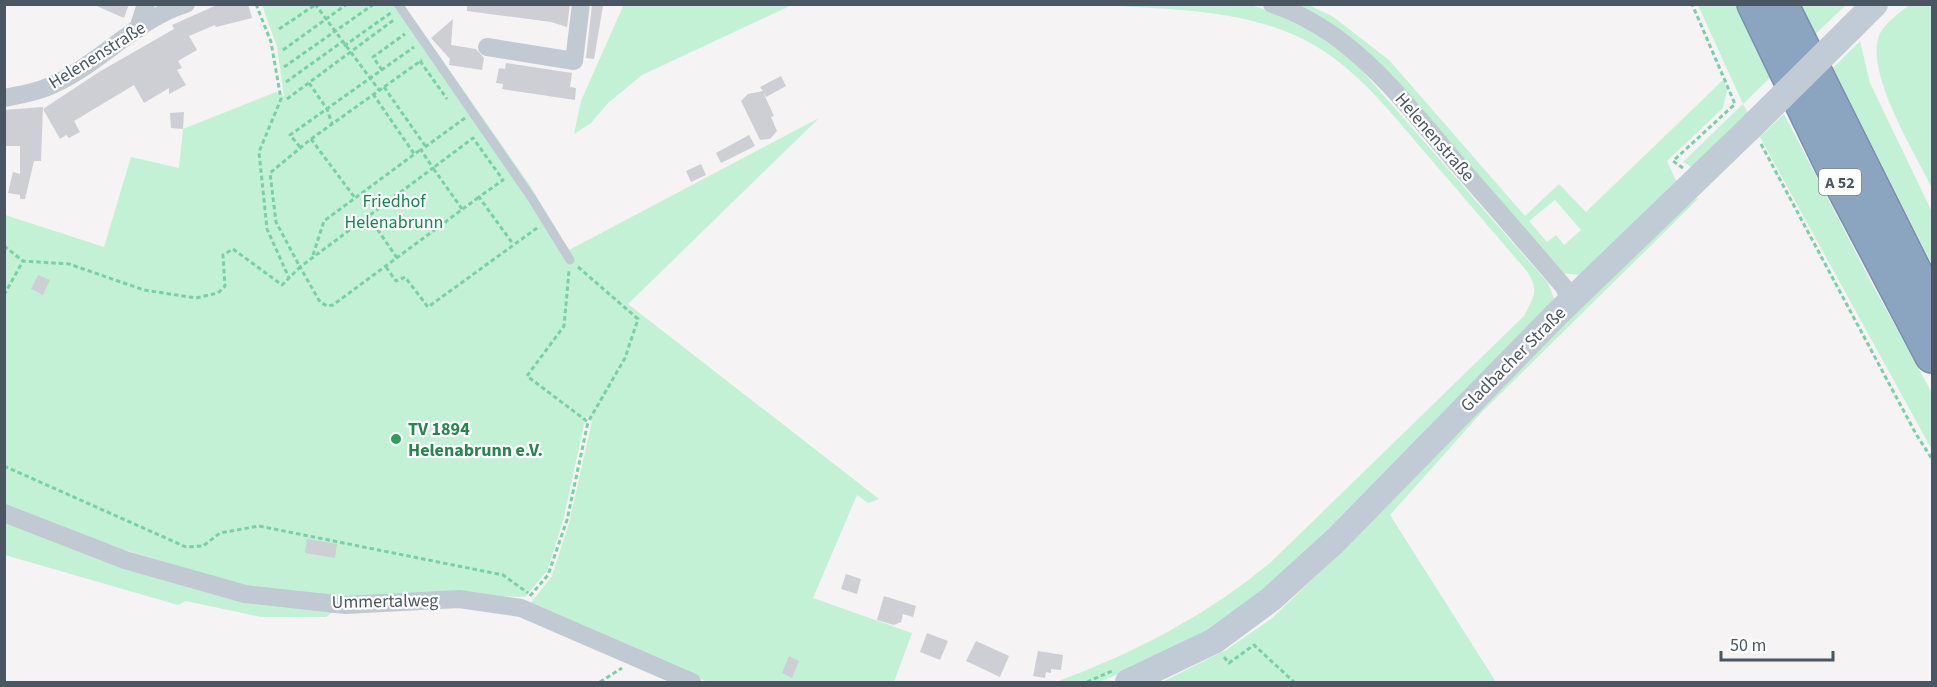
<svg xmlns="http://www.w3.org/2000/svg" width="1937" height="687" font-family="'Source Sans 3',sans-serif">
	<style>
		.green { fill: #c3f1d5; fill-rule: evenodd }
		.building { fill: #cdcfd5 }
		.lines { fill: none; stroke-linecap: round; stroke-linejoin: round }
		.motorway-casing { stroke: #7690ad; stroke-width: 36 }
		.path { stroke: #7ad0a6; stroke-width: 3; stroke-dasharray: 4.5 3; stroke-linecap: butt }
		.service { stroke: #c1cad2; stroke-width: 9 }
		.minor { stroke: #c1cad2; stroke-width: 18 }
		.secondary { stroke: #c1cbd6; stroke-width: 26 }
		.motorway { stroke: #8ba5c1; stroke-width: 33 }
		.secondary-bridge { stroke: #c1cbd6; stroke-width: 26 }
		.leisure-dot { fill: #2e9e5b; stroke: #fff; stroke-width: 2 }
		.labels { text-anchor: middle; stroke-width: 4.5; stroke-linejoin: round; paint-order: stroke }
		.shield { fill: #fff; stroke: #808990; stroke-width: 1.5 }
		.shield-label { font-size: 16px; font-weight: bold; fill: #4a5661 }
		.street-label { font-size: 18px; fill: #4a5661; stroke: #fff }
		.park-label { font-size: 18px; fill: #17864f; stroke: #fff }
		.leisure-label { font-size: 18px; font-weight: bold; fill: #27864d; stroke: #fff; text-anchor: start }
	</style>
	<rect width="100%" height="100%" fill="#f5f3f3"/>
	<g class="green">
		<polygon points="624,4 792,4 792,5 642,75 608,103 591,123 574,134 581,101"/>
		<path d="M1245,4c44,9 78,34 112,61l191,218 7,18 -252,258 -108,81 -95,42h-44c76,-28 152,-67 215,-120l253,-246c10,-20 16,-26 2,-46 -33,-38 -65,-76 -98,-114 -42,-49 -82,-103 -146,-126 -56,-21 -120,-21 -179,-25z"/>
		<polygon points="262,5 404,5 529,184 569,250 819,118 628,304 879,499 868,503 857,495 813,598 912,633 894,682 708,682 548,615 530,604 552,576 569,523 592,421 586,416 563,521 547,571 525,597 449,595 347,597 248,587 62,531 5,510 5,215 104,247 131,157 179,168 183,129 276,92 284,96 277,47"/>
		<path d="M1291,5h17l24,11 57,44 136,156 34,-32 27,28 137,-132 4,10 -4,18 -56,53 10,22 -97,92 -19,-2 -195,-222 -41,-31zM1555,200l26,30 -17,15 -8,-10 -9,7 -18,-21z"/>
		<polygon points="1698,5 1746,5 1776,72 1743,104 1750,117 1695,169 1683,162 1743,104"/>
		<polygon points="1792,5 1846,5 1808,41"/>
		<path d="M1909,5h23v183c-16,-34 -73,-124 -50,-158 6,-9 19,-18 27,-25z"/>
		<polygon points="1860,41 1870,83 1932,212 1932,264 1833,68"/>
		<polygon points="1784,114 1871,282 1932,393 1932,450 1760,137"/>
		<polygon points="1699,198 1481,413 1390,515 1496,682 1162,682 1226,650 1271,619 1316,576 1540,341 1688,201"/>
		<polygon points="4,520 333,612 326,617 261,617 186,601 178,605 5,555"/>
	</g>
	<g class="building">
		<polygon points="92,4 129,4 124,18"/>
		<polygon points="219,4 248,4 252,18 216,27 215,25 189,36 197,50 178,61 182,68 177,70 186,85 169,94 169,88 144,103 134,85 74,121 80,132 69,138 66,135 60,139 43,109 99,72 174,29 172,25"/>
		<polygon points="467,4 570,4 567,27 551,22 467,11"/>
		<polygon points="592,5 603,6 594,59 586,58"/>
		<polygon points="453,19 451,45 476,49 484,58 482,70 449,65 450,59 431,38"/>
		<polygon points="506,63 572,73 570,87 576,88 575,100 502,89 503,84 496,83 499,68 505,69"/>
		<polygon points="781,76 786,86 766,97 763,92 774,116 771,117 777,131 770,139 760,140 741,101 748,94 763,91 760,87"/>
		<polygon points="43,107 41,161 34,161 25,199 20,199 20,195 8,193 13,172 20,174 20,146 4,146 4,110"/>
		<polygon points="184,112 183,129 171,128 170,113"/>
		<polygon points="749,135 755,146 721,163 716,153"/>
		<polygon points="701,164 706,175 691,182 686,171"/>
		<polygon points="38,275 50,280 43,295 31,289"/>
		<polygon points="307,539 337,544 335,558 305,553"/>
		<polygon points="846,574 861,579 857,594 841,589"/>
		<polygon points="884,596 916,606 913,617 903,614 901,622 894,625 877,620"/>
		<polygon points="927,633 948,641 940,660 920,652"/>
		<polygon points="976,641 1009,656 1000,677 966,661"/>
		<polygon points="1038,651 1063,655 1061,670 1051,669 1051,673 1046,672 1045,678 1033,676"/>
		<polygon points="789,656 799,661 792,678 782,673"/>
	</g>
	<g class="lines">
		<defs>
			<g id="motorway">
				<polyline points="1754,4 1831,164 1932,356"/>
				<polyline points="1781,4 1932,306"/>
			</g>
		</defs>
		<use href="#motorway" class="motorway-casing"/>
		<g class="path">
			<polyline points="256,4 271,42 281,99 259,152 267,229 289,278"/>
			<polyline points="315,4 379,90"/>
			<polyline points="279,29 315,5"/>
			<polyline points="344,46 392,12"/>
			<polyline points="283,50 347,4"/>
			<polyline points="420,61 447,99"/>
			<polyline points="284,67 374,4"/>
			<polyline points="382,70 373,57 405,34"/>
			<polyline points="286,82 342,42"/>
			<polyline points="309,83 327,109 332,124"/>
			<polyline points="384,87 426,147"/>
			<polyline points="373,94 415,155"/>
			<polyline points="287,99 395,19"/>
			<polyline points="465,118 421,150 433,168 300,267 320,302 327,306 333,305 479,197"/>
			<polyline points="311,139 355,198"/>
			<polyline points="1761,144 1916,434 1932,459"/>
			<polyline points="300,147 290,135 414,47"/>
			<polyline points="1683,168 1673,161 1735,104 1692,4"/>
			<polyline points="462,209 433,168 473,138 503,180 479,197 513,244"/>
			<polyline points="369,217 397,258"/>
			<polyline points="4,246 23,261 69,264 144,290 196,298 218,293 225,286 223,255 233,249 282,285 300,267 276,222 270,173 311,139 422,60"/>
			<polyline points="313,255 324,221 420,150"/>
			<polyline points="386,267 396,281 405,277 428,307 537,228"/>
			<polyline points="578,267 638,319 625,358 588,422"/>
			<polyline points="4,295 23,261"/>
			<polyline points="4,466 186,547 203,546 220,533 259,526 503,575 528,593"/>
			<polyline points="530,596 548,575 567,520 588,422 527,376 564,326 569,271"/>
			<polyline points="1224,657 1229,663 1254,645 1294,682"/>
			<polyline points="600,682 622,668"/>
			<polyline points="1087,682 1112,671"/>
		</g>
		<polyline class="service" points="398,4 531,197 570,260"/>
		<g class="minor">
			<path d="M1272,4c79,26 129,94 181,155 37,42 74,85 111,128l6,14"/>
			<polyline points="138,29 146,4"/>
			<polyline points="487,47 574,61 581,4"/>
			<path d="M4,98c14,-3 29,-5 41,-10 51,-19 88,-68 141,-84"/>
			<polyline points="4,513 125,560 245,594 345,605 459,599 521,608 692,682"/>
		</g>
		<g class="secondary">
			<polyline points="1851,28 1875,4"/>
			<polyline points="1128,682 1214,641 1271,599 1336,540 1558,313 1753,125"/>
		</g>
		<use href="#motorway" class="motorway"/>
		<polyline class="secondary-bridge" points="1753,125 1851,28"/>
	</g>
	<circle class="leisure-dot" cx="396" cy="439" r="6"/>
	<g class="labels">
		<rect class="shield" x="1819" y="169" width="42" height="26" rx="4.5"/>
		<g class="shield-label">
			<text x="1840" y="188">A 52</text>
		</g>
		<g class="street-label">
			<text transform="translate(97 55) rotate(-32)" y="6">Helenenstraße</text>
			<text transform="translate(1435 137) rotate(49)" y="6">Helenenstraße</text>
			<text transform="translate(1513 359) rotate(-45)" y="6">Gladbacher Straße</text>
			<text transform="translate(385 601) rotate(-1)" y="6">Ummertalweg</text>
		</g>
		<g class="park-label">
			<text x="394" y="207">Friedhof<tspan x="394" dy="21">Helenabrunn</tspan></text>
		</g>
		<g class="leisure-label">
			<text x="408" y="435">TV 1894<tspan x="408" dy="21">Helenabrunn e.V.</tspan></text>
		</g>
	</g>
	<rect width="1937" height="687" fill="none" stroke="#4a5661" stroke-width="12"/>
	<path d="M1721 651v9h112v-9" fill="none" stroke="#4a5661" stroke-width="3"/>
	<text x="1730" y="651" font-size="18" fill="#4a5661" stroke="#ffffff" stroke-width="4.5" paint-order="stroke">50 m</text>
</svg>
